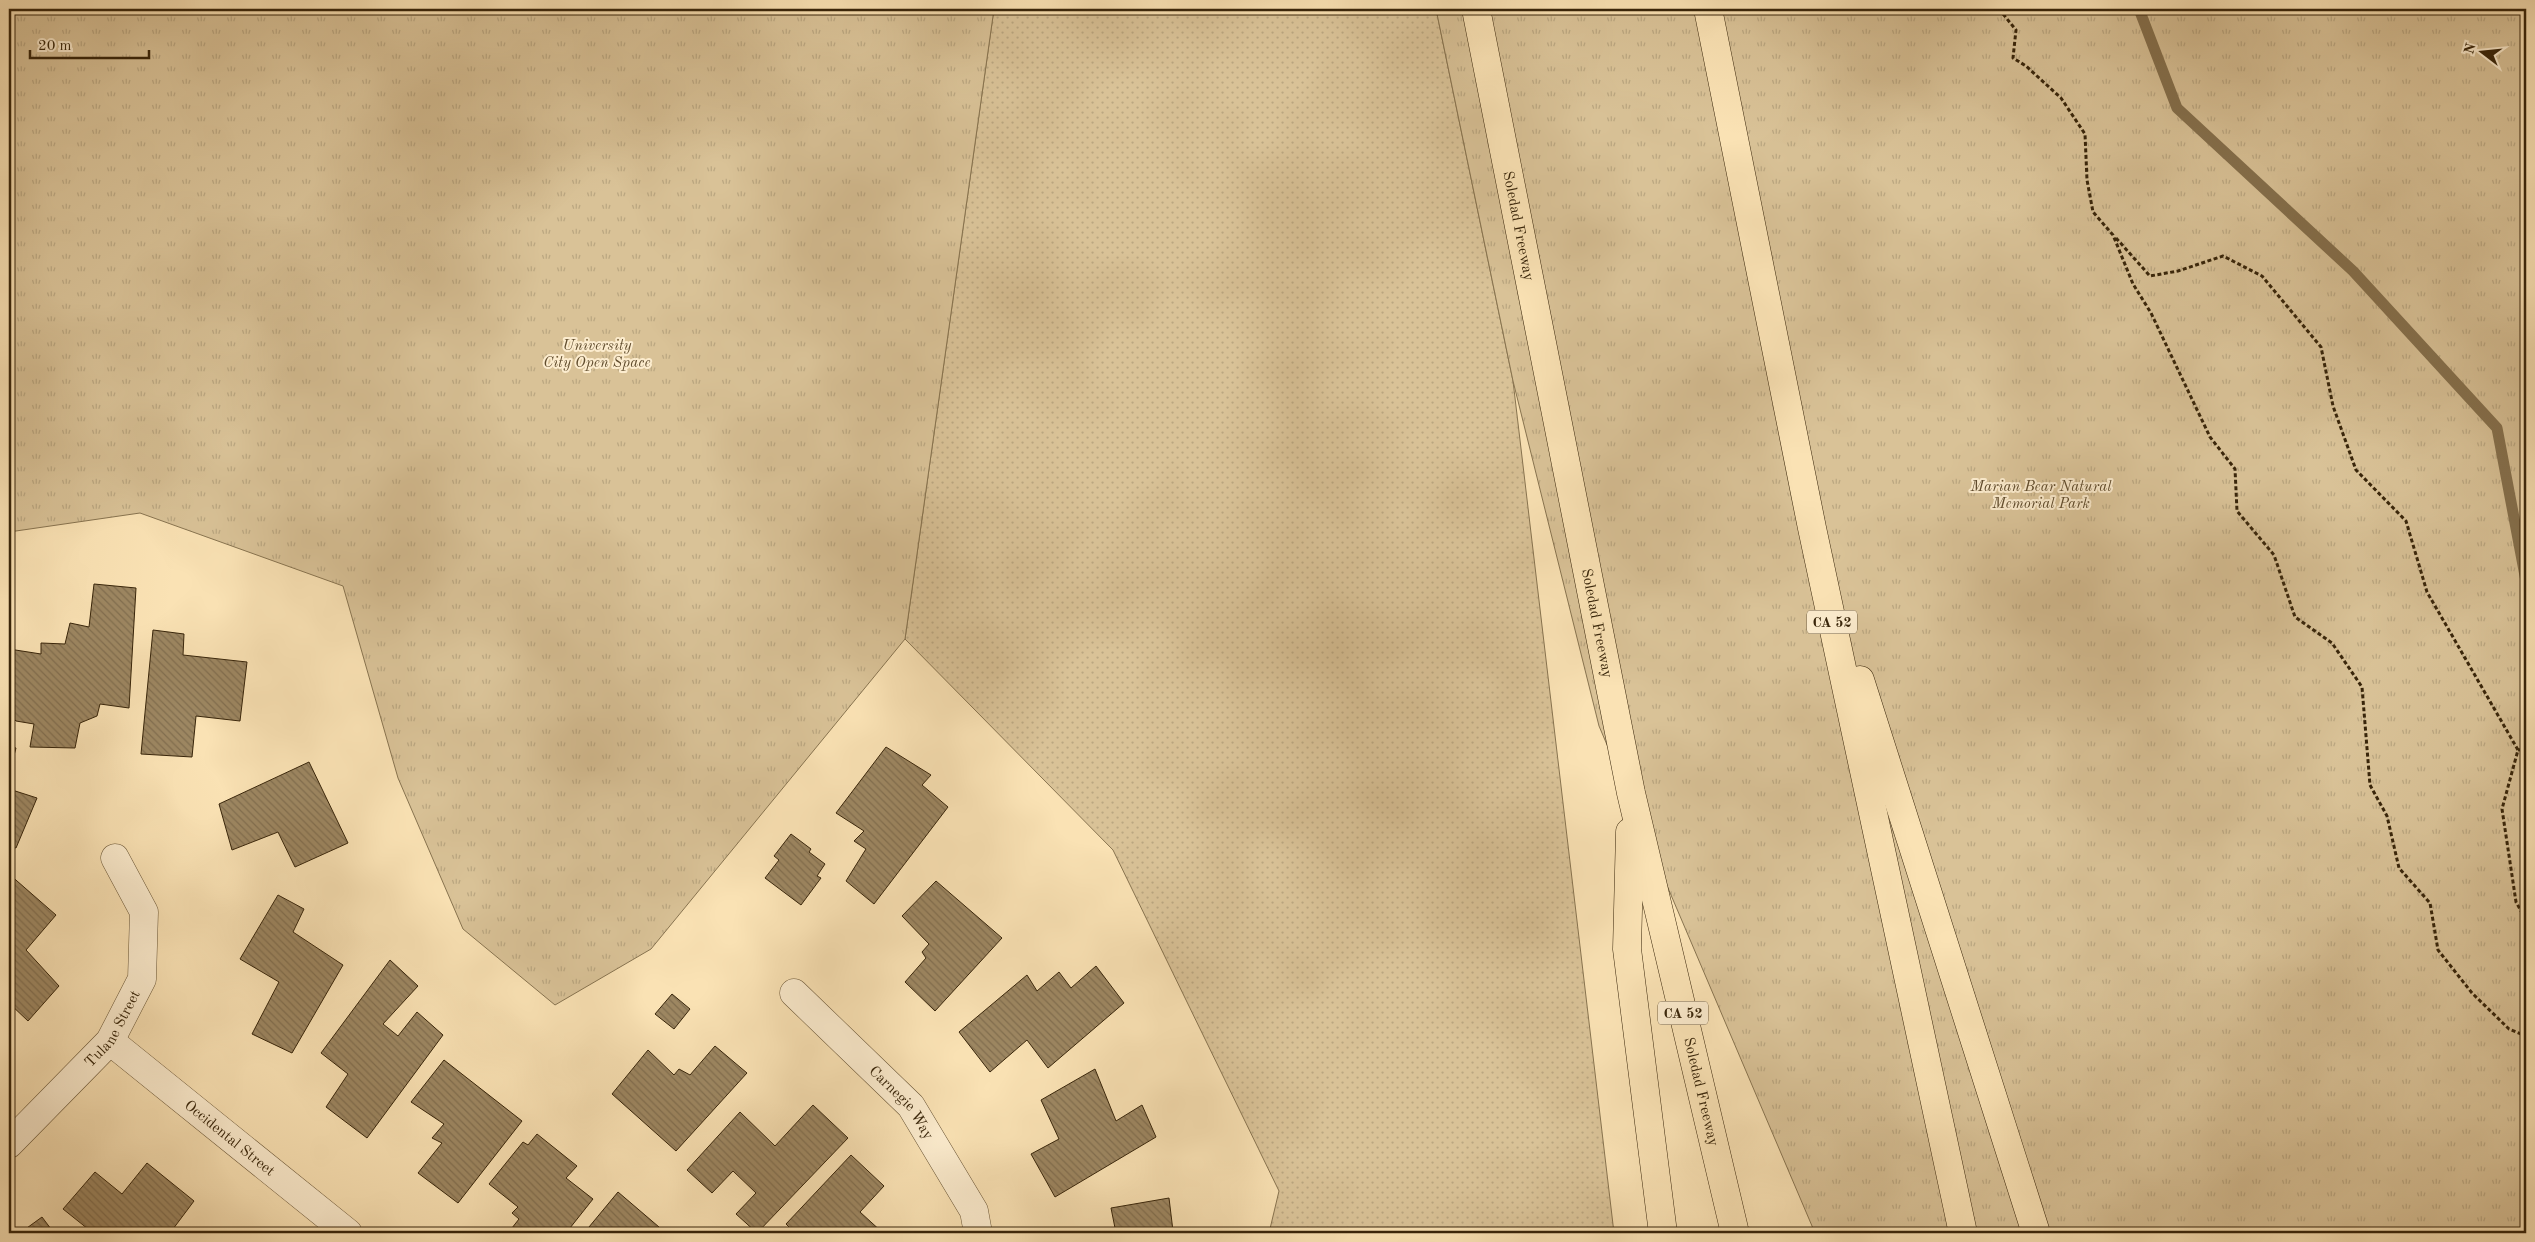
<svg xmlns="http://www.w3.org/2000/svg" width="2535" height="1242" font-family="'Old Standard TT',serif">
	<style>
		.grass { fill: url(#grass-dots); stroke: #887450 }
		.park { fill: url(#park-tufts); stroke: #887450 }
		.lines { fill: none; stroke-linecap: round; stroke-linejoin: round }
		.stream { stroke: #85704d; stroke-width: 11 }
		.building { fill: url(#building-back-hatch); stroke: #38250a }
		.minor-casing { stroke: #685434; stroke-width: 29 }
		.motorway-casing { stroke: #38250a; stroke-width: 29 }
		.path { stroke: #38250a; stroke-width: 3; stroke-dasharray: 4 2.5; stroke-linecap: butt }
		.minor { stroke: #fcecce; stroke-width: 28 }
		.motorway { stroke: #fae2b4; stroke-width: 28 }
		.labels { text-anchor: middle; stroke-width: 4; stroke-linejoin: round; paint-order: stroke }
		.shield { fill: #fcecce; stroke: #736145; stroke-width: 1 }
		.shield-label { font-size: 14px; font-weight: bold; fill: #38250a }
		.street-label { font-size: 15px; fill: #38250a; stroke: #fcecce }
		.park-label { font-size: 15px; font-style: italic; fill: #604c2d; stroke: #fcecce }
	</style>
	<defs>
		<pattern id="grass-dots" width="8" height="8" patternUnits="userSpaceOnUse" patternTransform="scale(1.25)"><rect width="8" height="8" fill="#d9c297"/><path d="M2 2h.1M6 6h.1" fill="none" stroke="#bba781" stroke-width="1.8" stroke-linecap="round"/></pattern>
		<pattern id="park-tufts" width="24" height="20" patternUnits="userSpaceOnUse" patternTransform="scale(1.25)"><rect width="24" height="20" fill="#d9c297"/><path d="M3 7l-1-3M5 7V3M7 7l1-3M15 17l-1-3M17 17v-4M19 17l1-3" fill="none" stroke="#bba781"/></pattern>
		<pattern id="building-back-hatch" width="6" height="6" patternUnits="userSpaceOnUse" patternTransform="scale(1.25)"><rect width="6" height="6" fill="#9d8762"/><path d="M-1 5l2 2M0 0l6 6M5-1l2 2" fill="none" stroke="#816e4f"/></pattern>
	</defs>
	<rect width="100%" height="100%" fill="#fae2b4"/>
	<filter id="stains"><feTurbulence type="fractalNoise" baseFrequency=".004" numOctaves="4"/><feColorMatrix values="0 0 0 0 .2 0 0 0 0 .09 0 0 0 0 .02 0 0 0 .5 -.17"/></filter>
	<radialGradient id="worn" r=".72"><stop offset=".6" stop-color="#630" stop-opacity="0"/><stop offset="1" stop-color="#630" stop-opacity=".3"/></radialGradient>
	<polygon class="grass" points="994,9 1436,9 1513,381 1614,1233 1269,1233 1279,1191 1113,850 905,639"/>
	<g class="park">
		<polygon points="9,9 994,9 905,639 651,949 555,1005 463,929 398,778 343,586 140,513 9,532"/>
		<polygon points="1436,9 2526,9 2526,1233 1815,1233 1599,726 1513,381"/>
	</g>
	<g class="lines">
		<polyline class="stream" points="2139,9 2177,108 2353,271 2497,428 2526,581"/>
	</g>
	<g class="building">
		<polygon points="94,584 136,588 129,708 100,704 97,716 80,723 75,748 30,747 34,724 16,721 9,714 11,693 9,693 9,649 41,654 41,643 65,644 70,623 89,627"/>
		<polygon points="153,630 184,634 183,655 247,662 240,721 196,716 192,757 141,754"/>
		<polygon points="9,746 16,748 9,774"/>
		<polygon points="886,747 931,775 922,785 948,807 874,904 846,881 866,849 854,841 864,831 836,813"/>
		<polygon points="309,762 348,843 295,867 278,832 232,850 219,804"/>
		<polygon points="9,789 37,798 16,848 9,846"/>
		<polygon points="791,834 811,849 809,852 825,864 817,876 821,878 801,905 765,878 779,860 774,856"/>
		<polygon points="9,874 56,915 26,950 59,986 28,1021 9,1003"/>
		<polygon points="936,881 1002,938 935,1011 905,982 926,958 922,952 929,944 902,916"/>
		<polygon points="278,895 304,909 293,932 343,965 292,1053 252,1034 279,982 240,959"/>
		<polygon points="390,960 418,986 383,1024 398,1036 417,1012 443,1035 367,1138 326,1107 348,1074 321,1053"/>
		<polygon points="1096,966 1124,1003 1048,1068 1027,1040 990,1072 959,1032 1027,975 1037,991 1059,972 1071,988"/>
		<polygon points="672,994 690,1009 674,1029 655,1014"/>
		<polygon points="715,1046 747,1073 676,1151 612,1094 648,1050 674,1075 679,1069 690,1075"/>
		<polygon points="444,1060 522,1121 458,1203 418,1173 442,1143 432,1138 444,1124 411,1102"/>
		<polygon points="1095,1069 1116,1121 1142,1105 1156,1137 1055,1197 1031,1154 1059,1139 1041,1100"/>
		<polygon points="813,1105 848,1138 757,1233 736,1214 756,1193 733,1171 712,1193 687,1170 740,1112 775,1146"/>
		<polygon points="537,1134 577,1166 566,1178 593,1199 566,1233 508,1233 519,1219 512,1213 518,1207 489,1184 523,1142 528,1145"/>
		<polygon points="851,1155 884,1186 860,1212 883,1233 783,1233 789,1227 786,1224"/>
		<polygon points="147,1163 194,1201 170,1233 93,1233 63,1209 95,1172 122,1194"/>
		<polygon points="618,1192 659,1227 653,1233 584,1233"/>
		<polygon points="1169,1198 1173,1231 1198,1231 1198,1233 1116,1233 1111,1208"/>
		<polygon points="42,1217 54,1233 20,1233"/>
	</g>
	<g class="lines">
		<defs>
			<g id="minor">
				<path id="s1" d="M794,993l117,113 63,105 4,22"/>
				<path id="s2" d="M110,1041l238,192"/>
				<path id="s3" d="M9,1144l101,-103 32,-62 2,-67 -29,-54"/>
			</g>
			<g id="motorway">
				<path id="s4" d="M1476,9l155,784 104,440"/>
				<polyline points="1708,9 1812,528 1963,1233"/>
				<polyline points="1860,680 2036,1233"/>
				<polyline points="1630,832 1627,949 1663,1233"/>
			</g>
		</defs>
		<use href="#minor" class="minor-casing"/>
		<use href="#motorway" class="motorway-casing"/>
		<g class="path">
			<polyline points="1999,9 2016,30 2013,58 2026,66 2061,98 2085,134 2087,180 2093,212 2113,235 2133,284 2151,313 2210,437 2235,469 2237,511 2274,555 2295,617 2332,643 2362,687 2370,785 2387,816 2399,868 2430,903 2438,950 2472,993 2509,1029 2526,1036"/>
			<polyline points="2116,238 2150,276 2178,271 2223,256 2262,276 2321,347 2333,406 2356,470 2406,521 2427,592 2518,750 2502,809 2516,902 2526,920"/>
			<polyline points="2518,750 2526,749"/>
		</g>
		<use href="#minor" class="minor"/>
		<use href="#motorway" class="motorway"/>
	</g>
	<g class="labels">
		<g class="shield">
			<rect x="1807" y="610.5" width="50" height="23" rx="4"/>
			<rect x="1658" y="1001.5" width="50" height="23" rx="4"/>
		</g>
		<g class="shield-label">
			<text x="1832" y="627">CA 52</text>
			<text x="1683" y="1018">CA 52</text>
		</g>
		<g class="street-label">
			<text dy="5" stroke="none"><textPath href="#s4" startOffset="221">Soledad Freeway</textPath></text>
			<text dy="5" stroke="none"><textPath href="#s4" startOffset="626">Soledad Freeway</textPath></text>
			<text dy="5" stroke="none"><textPath href="#s3" startOffset="156">Tulane Street</textPath></text>
			<text dy="5" stroke="none"><textPath href="#s4" startOffset="1106">Soledad Freeway</textPath></text>
			<text dy="5" stroke="none"><textPath href="#s1" startOffset="154">Carnegie Way</textPath></text>
			<text dy="5" stroke="none"><textPath href="#s2" startOffset="154">Occidental Street</textPath></text>
		</g>
		<g class="park-label">
			<text x="597" y="350">University<tspan x="597" dy="17">City Open Space</tspan></text>
			<text x="2041" y="491">Marian Bear Natural<tspan x="2041" dy="17">Memorial Park</tspan></text>
		</g>
	</g>
	<rect width="2535" height="1242" fill="none" stroke="#fae2b4" stroke-width="30"/>
	<rect x="10" y="10" width="2515" height="1222" fill="none" stroke="#38250a" stroke-width="2.5"/>
	<rect x="15" y="15" width="2505" height="1212" fill="none" stroke="#38250a"/>
	<g transform="translate(2482 52) rotate(286)" stroke="#fcecce" stroke-width="4" paint-order="stroke">
	<path d="M0-4L9 19L0 12L-9 19Z" fill="#38250a"/>
	<text y="-8" font-size="14" font-weight="bold" text-anchor="middle" fill="#38250a">N</text>
	</g>
	<path d="M30 50v8h119v-8" fill="none" stroke="#38250a" stroke-width="2.5"/>
	<text x="38" y="50" font-size="15" fill="#38250a" stroke="#fcecce" stroke-width="4" paint-order="stroke">20 m</text>
	<rect width="100%" height="100%" filter="url(#stains)"/>
	<rect width="100%" height="100%" fill="url(#worn)"/>
</svg>
